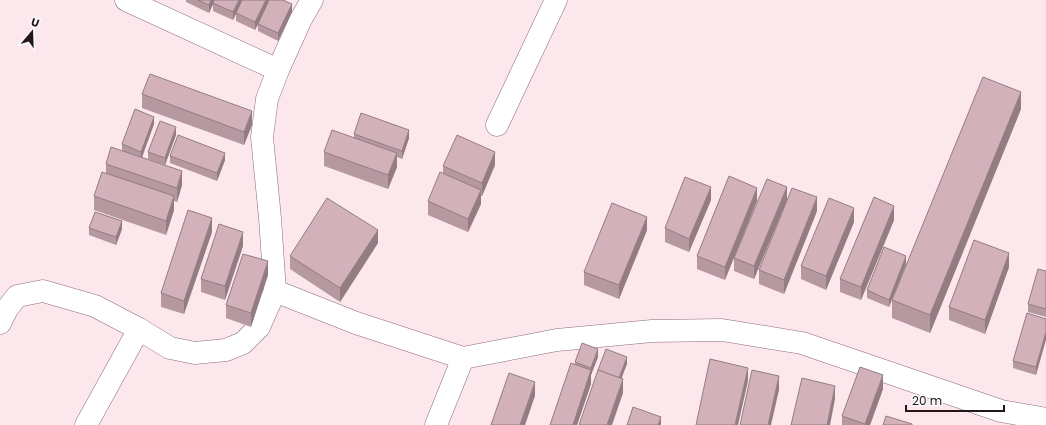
<svg xmlns="http://www.w3.org/2000/svg" width="1046" height="425" font-family="Poppins,sans-serif">
	<style>
		.lines { fill: none; stroke-linecap: round; stroke-linejoin: round }
		.minor-casing { stroke: #8b6d75; stroke-width: 23 }
		.minor { stroke: #fff; stroke-width: 22 }
		.wall { fill: #b598a0 }
		.shaded-wall { fill: #937c82 }
		.building { fill: #d2b1ba; stroke: #937c82 }
	</style>
	<rect width="100%" height="100%" fill="#fce7ec"/>
	<g class="lines">
		<defs>
			<g id="minor">
				<polyline points="126,0 278,70"/>
				<polyline points="497,125 556,0"/>
				<polyline points="275,291 356,323 463,358 557,340 652,331 722,330 802,343 1001,411 1046,419"/>
				<polyline points="0,323 7,309 17,296 43,291 95,306 139,329 170,348 195,353 226,350 243,343 259,327 275,291 270,218 262,137 267,99 278,70 301,19 312,0"/>
				<polyline points="86,425 139,329"/>
				<polyline points="436,425 463,358"/>
			</g>
		</defs>
		<use href="#minor" class="minor-casing"/>
		<use href="#minor" class="minor"/>
	</g>
	<g class="wall">
		<polygon points="186,0 283,0 292,12 278,41 258,31 258,25 255,30 236,21 236,14 233,20 213,11 213,4 209,13 186,2"/>
		<polygon points="142,94 252,125 244,145 142,108"/>
		<polygon points="1021,109 930,333 892,318 892,300"/>
		<polygon points="154,124 142,158 182,185 177,202 174,201 174,210 166,235 94,210 94,196 106,173 106,164 122,151 122,144"/>
		<polygon points="354,134 409,138 402,159 397,157 397,167 388,189 324,166 324,152 354,138"/>
		<polygon points="176,135 165,165 148,159 148,152"/>
		<polygon points="170,156 225,160 217,181 170,163"/>
		<polygon points="495,165 482,196 481,196 481,204 468,232 428,215 428,201 443,174 443,166"/>
		<polygon points="729,176 725,280 697,269 697,256"/>
		<polygon points="711,200 689,252 665,242 665,228"/>
		<polygon points="787,200 754,279 734,271 734,258"/>
		<polygon points="817,211 784,294 759,284 759,270"/>
		<polygon points="894,220 861,300 840,292 840,279"/>
		<polygon points="854,222 826,290 801,279 801,266"/>
		<polygon points="89,228 122,229 116,245 89,235"/>
		<polygon points="647,230 619,299 584,285 584,272"/>
		<polygon points="212,232 184,314 161,307 161,293"/>
		<polygon points="378,243 340,302 290,269 290,256"/>
		<polygon points="243,246 225,300 201,292 201,279"/>
		<polygon points="906,264 889,307 867,298 867,290"/>
		<polygon points="1009,267 985,334 949,320 949,307"/>
		<polygon points="1046,271 1046,317 1028,312 1028,304"/>
		<polygon points="268,275 251,327 226,318 226,305"/>
		<polygon points="1046,319 1036,375 1013,368 1013,361"/>
		<polygon points="598,357 591,375 591,384 577,425 550,425 575,364 575,362"/>
		<polygon points="883,389 870,425 842,425 842,416"/>
	</g>
	<g class="shaded-wall">
		<polygon points="211,0 215,0 209,13 209,5"/>
		<polygon points="239,0 242,0 233,20 233,12"/>
		<polygon points="266,0 269,0 269,1 255,30 255,22"/>
		<polygon points="292,4 292,12 278,41 278,33"/>
		<polygon points="1021,92 1021,109 930,333 930,315"/>
		<polygon points="252,111 252,125 244,145 244,132"/>
		<polygon points="154,117 154,124 141,159 141,152"/>
		<polygon points="176,127 176,135 165,165 165,158"/>
		<polygon points="409,130 409,138 402,159 402,151"/>
		<polygon points="495,152 495,165 482,196 482,183"/>
		<polygon points="225,153 225,160 217,181 217,173"/>
		<polygon points="397,153 397,167 388,189 388,175"/>
		<polygon points="182,171 182,185 177,202 177,188"/>
		<polygon points="711,187 711,200 689,252 689,239"/>
		<polygon points="787,187 787,200 754,279 754,266"/>
		<polygon points="757,188 757,201 725,280 725,267"/>
		<polygon points="481,190 481,204 468,232 468,219"/>
		<polygon points="174,196 174,210 166,235 166,221"/>
		<polygon points="817,197 817,211 784,294 784,280"/>
		<polygon points="894,206 894,220 861,300 861,287"/>
		<polygon points="854,208 854,222 826,290 826,276"/>
		<polygon points="647,217 647,230 619,299 619,285"/>
		<polygon points="212,218 212,232 184,314 184,301"/>
		<polygon points="122,221 122,229 116,245 116,237"/>
		<polygon points="378,230 378,243 340,302 340,288"/>
		<polygon points="243,232 243,246 225,300 225,286"/>
		<polygon points="1009,253 1009,267 985,334 985,320"/>
		<polygon points="906,256 906,264 889,307 889,300"/>
		<polygon points="268,261 268,275 251,327 251,313"/>
		<polygon points="1046,332 1046,340 1036,375 1036,367"/>
		<polygon points="598,349 598,357 591,375 591,384 577,425 573,425 591,370 591,368"/>
		<polygon points="627,357 627,364 619,385 619,378"/>
		<polygon points="748,368 748,381 738,425 735,425"/>
		<polygon points="883,375 883,389 870,425 865,425"/>
		<polygon points="779,376 779,390 771,425 768,425"/>
		<polygon points="623,379 623,393 612,425 607,425"/>
		<polygon points="535,382 535,396 525,425 520,425"/>
		<polygon points="835,386 835,399 830,425 827,425"/>
		<polygon points="661,417 661,425 658,425"/>
	</g>
	<g class="building">
		<polygon points="198,0 211,0 209,5"/>
		<polygon points="214,0 239,0 233,12 213,3"/>
		<polygon points="242,0 266,0 255,22 236,13"/>
		<polygon points="269,0 283,0 292,4 278,33 258,24"/>
		<polygon points="150,74 252,111 244,132 142,94"/>
		<polygon points="983,77 1021,92 930,315 892,300"/>
		<polygon points="135,109 154,117 141,152 122,144"/>
		<polygon points="361,113 409,130 402,151 354,134"/>
		<polygon points="160,121 176,127 165,158 148,152"/>
		<polygon points="332,130 397,153 388,175 324,152"/>
		<polygon points="178,135 225,153 217,173 170,156"/>
		<polygon points="457,135 495,152 482,183 443,166"/>
		<polygon points="111,147 182,171 177,188 106,164"/>
		<polygon points="102,172 174,196 166,221 94,196"/>
		<polygon points="440,172 481,190 468,219 428,201"/>
		<polygon points="729,176 757,188 725,267 697,256"/>
		<polygon points="685,177 711,187 689,239 665,228"/>
		<polygon points="767,179 787,187 754,266 734,258"/>
		<polygon points="792,188 817,197 784,280 759,270"/>
		<polygon points="874,197 894,206 861,287 840,279"/>
		<polygon points="327,198 378,230 340,288 290,256"/>
		<polygon points="829,198 854,208 826,276 801,266"/>
		<polygon points="612,203 647,217 619,285 584,272"/>
		<polygon points="188,210 212,218 184,301 161,293"/>
		<polygon points="95,212 122,221 116,237 89,228"/>
		<polygon points="219,224 243,232 225,286 201,279"/>
		<polygon points="974,240 1009,253 985,320 949,307"/>
		<polygon points="884,247 906,256 889,300 867,290"/>
		<polygon points="243,254 268,261 251,313 226,305"/>
		<polygon points="1038,269 1046,271 1046,309 1028,304"/>
		<polygon points="1027,313 1046,319 1046,332 1036,367 1013,361"/>
		<polygon points="582,343 598,349 591,368 575,362"/>
		<polygon points="606,349 627,357 619,378 598,370"/>
		<polygon points="710,359 748,368 735,425 696,425"/>
		<polygon points="571,363 591,370 573,425 550,425"/>
		<polygon points="860,367 883,375 865,424 842,416"/>
		<polygon points="598,370 623,379 607,425 579,425"/>
		<polygon points="752,370 779,376 768,425 740,425"/>
		<polygon points="509,373 535,382 520,425 491,425"/>
		<polygon points="802,378 835,386 827,425 791,425"/>
		<polygon points="633,407 661,417 658,425 627,425"/>
		<polygon points="886,416 912,424 912,425 883,425"/>
	</g>
	<g transform="translate(32 32) rotate(19)" stroke="#fafafa" stroke-width="3" paint-order="stroke">
	<path d="M0-3L7 15L0 10L-7 15Z" fill="#221619"/>
	<text y="-6" font-size="11" font-weight="bold" text-anchor="middle" fill="#221619">U</text>
	</g>
	<path d="M906 405v6h98v-6" fill="none" stroke="#221619" stroke-width="2"/>
	<text x="912" y="405" font-size="12" fill="#221619" stroke="#fafafa" stroke-width="3" paint-order="stroke">20 m</text>
</svg>
